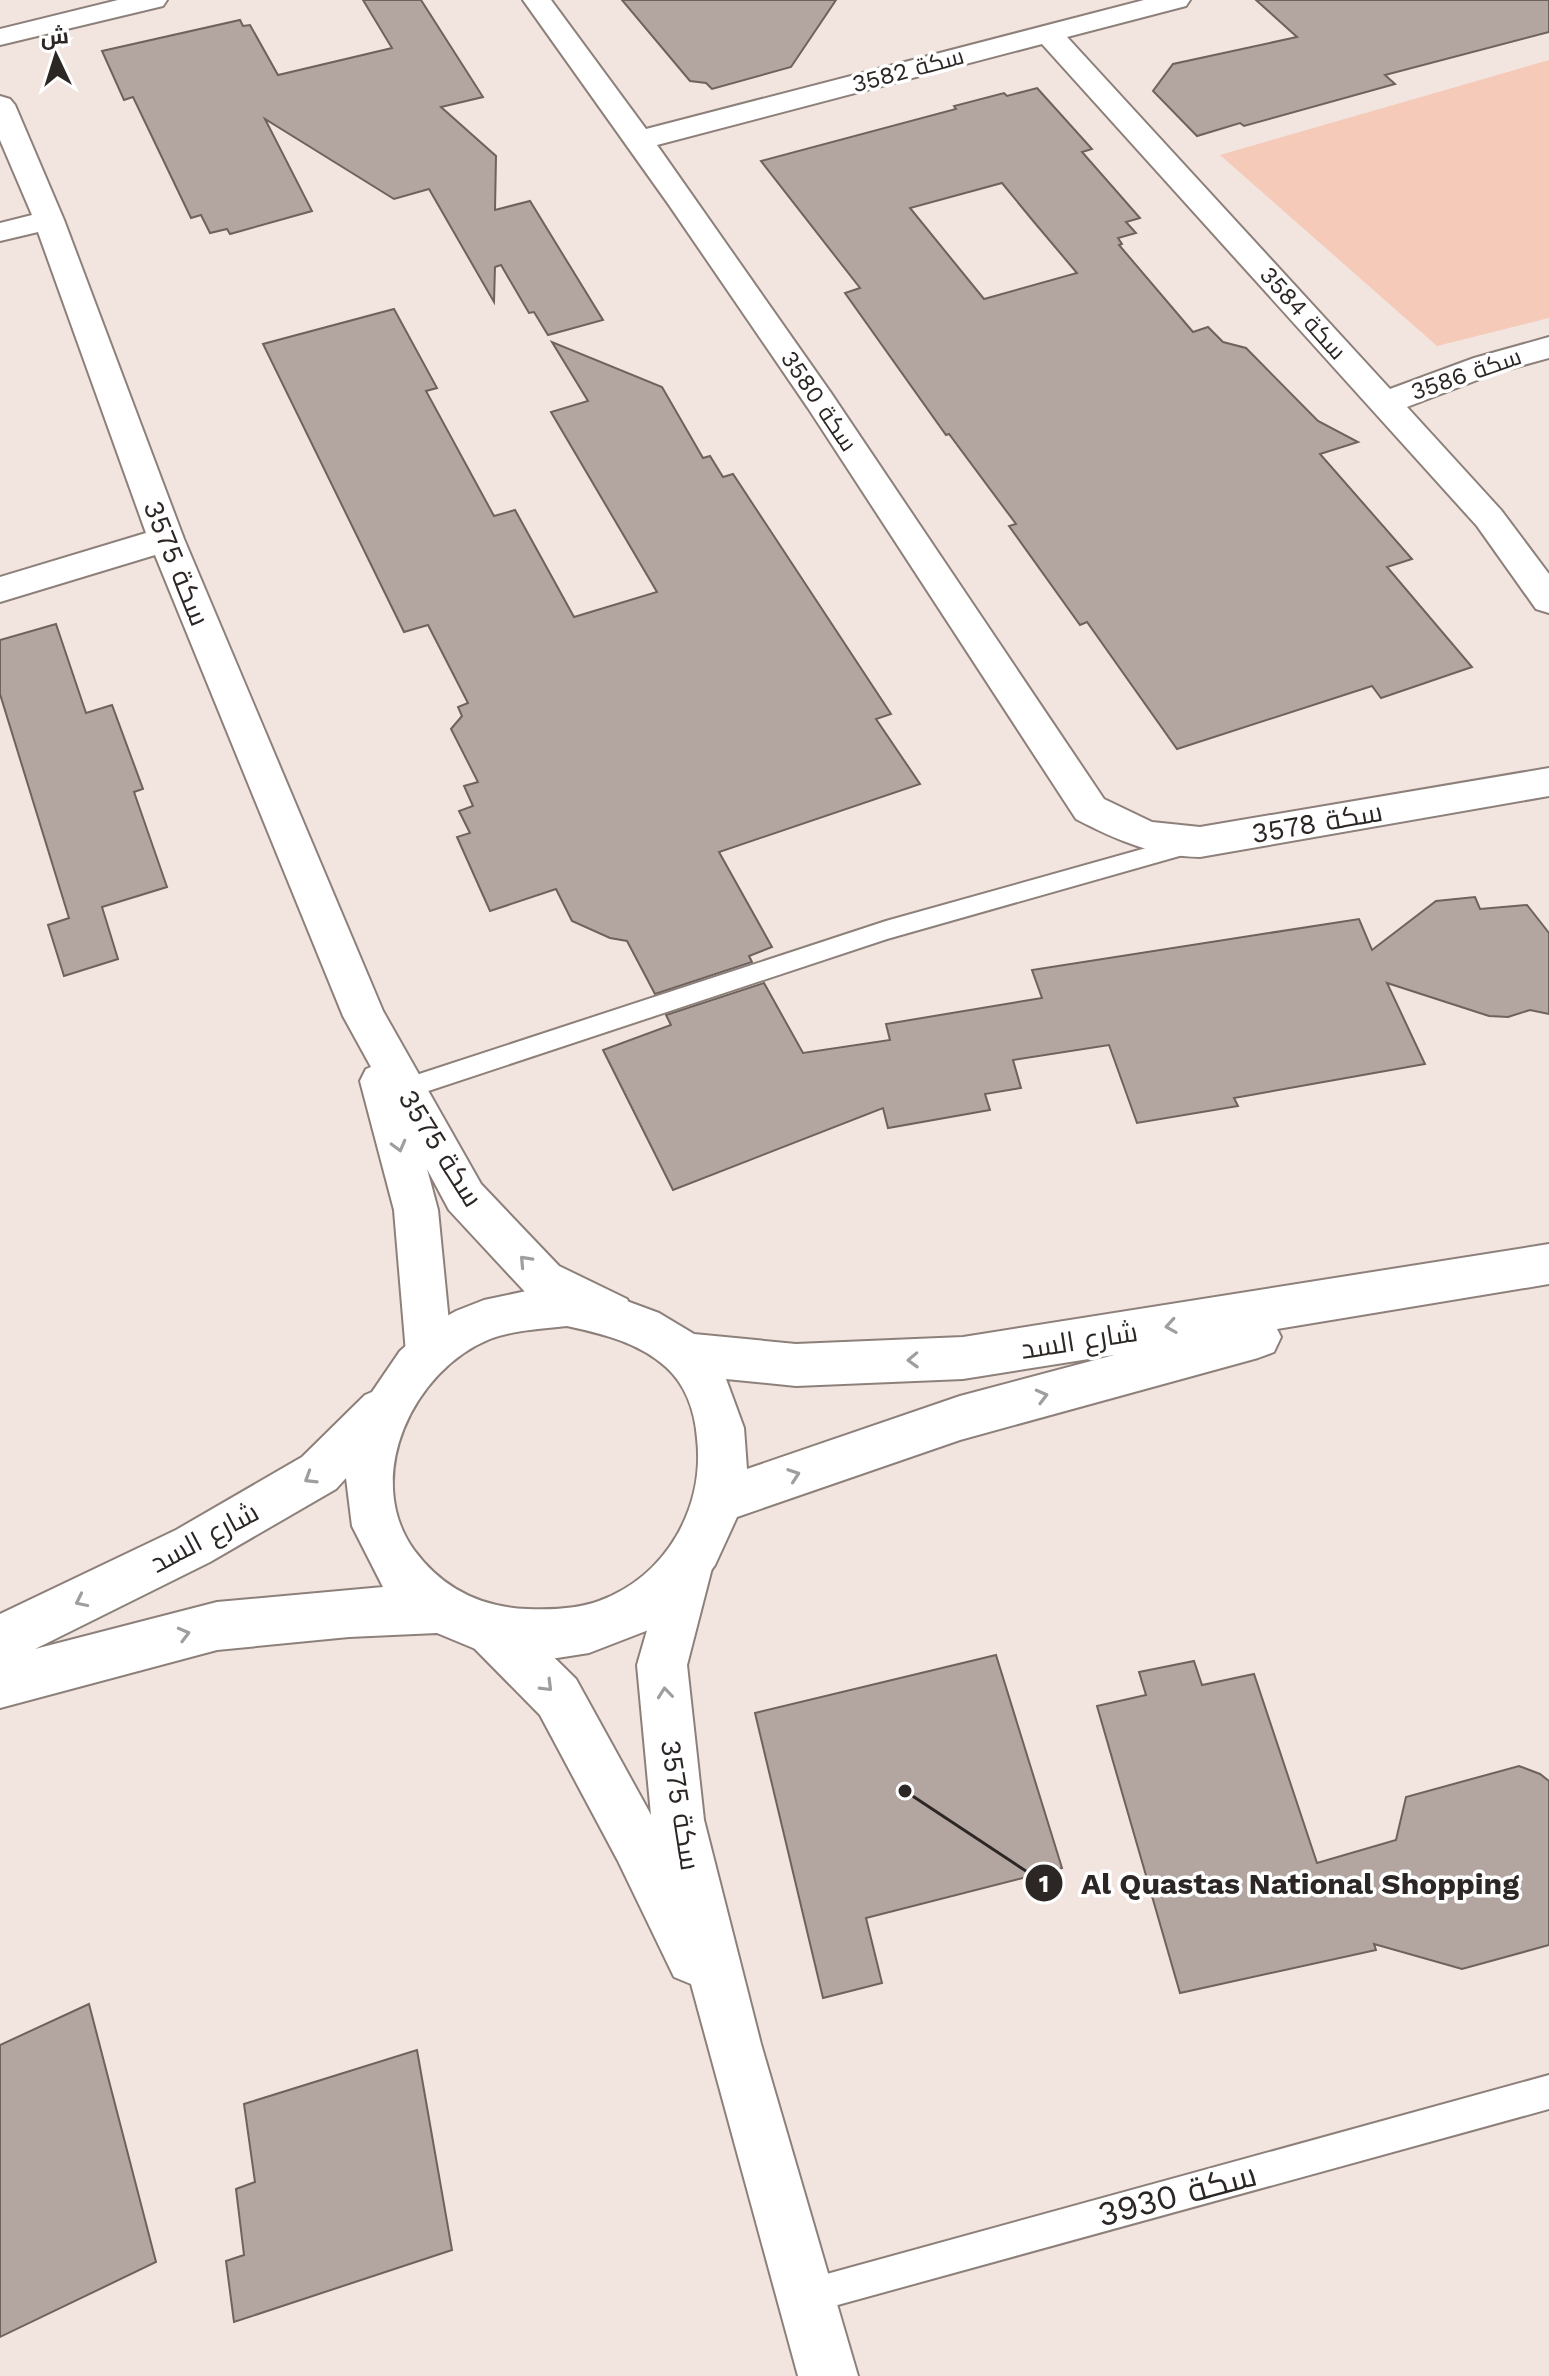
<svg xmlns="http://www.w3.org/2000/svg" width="1549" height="2376" font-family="'Work Sans',Cairo,sans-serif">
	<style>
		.green { fill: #f6cab8 }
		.building { fill: #b3a5a0; stroke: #6e625d; stroke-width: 2; fill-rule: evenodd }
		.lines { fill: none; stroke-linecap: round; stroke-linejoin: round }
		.service-casing { stroke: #8d807b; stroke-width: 4 }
		.minor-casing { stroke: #8d807b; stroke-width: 4 }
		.tertiary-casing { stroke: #8d807b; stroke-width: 4 }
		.service { fill: #fff; fill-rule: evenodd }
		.minor { fill: #fff; fill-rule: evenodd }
		.tertiary { fill: #fff; fill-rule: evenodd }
		.oneway { stroke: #a09e9d }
		.labels { text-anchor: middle; stroke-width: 7; stroke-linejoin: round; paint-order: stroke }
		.far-street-label { font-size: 24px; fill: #2c2725; stroke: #fff }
		.street-label { font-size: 28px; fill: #2c2725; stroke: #fff }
		.near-street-label { font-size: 34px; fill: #2c2725; stroke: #fff }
		.leader { fill: none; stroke: #2c2725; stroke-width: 3 }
		.callout-dot { fill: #2c2725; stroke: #fff; stroke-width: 3 }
		.mark-label { font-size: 24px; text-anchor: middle; font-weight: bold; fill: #fff }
		.callout-label { font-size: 30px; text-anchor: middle; font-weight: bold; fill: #2c2725; stroke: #fff; stroke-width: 7; stroke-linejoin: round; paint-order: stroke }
	</style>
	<rect width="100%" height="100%" fill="#f2e4de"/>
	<polygon class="green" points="1549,60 1549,318 1437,346 1220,155"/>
	<g class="building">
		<polygon points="363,0 421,0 483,97 441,107 496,156 495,210 530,201 603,320 548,335 534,312 529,313 501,265 495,267 494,302 429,189 394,199 265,119 312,211 230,234 227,229 210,233 201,215 191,218 133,97 124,100 102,51 240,20 243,26 250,25 278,75 392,48"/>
		<polygon points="622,0 836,0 791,67 712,89 706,83 690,81"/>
		<polygon points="1256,0 1549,0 1549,32 1385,75 1395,84 1244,126 1240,123 1197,136 1153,91 1173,64 1297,37"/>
		<path d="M1037,88l55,61 -10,3 58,66 -14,4 10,11 -18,5 4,6 -3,1 74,87 15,-5 15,15 23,6 72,73 40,21 -38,12 92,105 -25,8 85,100 -91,31 -9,-12 -195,63 -90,-127 -7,3 -71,-99 7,-2 -67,-90 -3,1 -101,-142 15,-5 -99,-127 195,-52 -2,-3 50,-13 3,3zM1002,183l32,39 43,51 -93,26 -74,-91z"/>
		<polygon points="394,309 437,388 426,391 494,516 515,510 574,617 657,592 551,412 588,401 552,342 662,387 703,458 710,456 723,477 733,474 891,714 876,719 920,784 719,852 772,947 749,956 752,962 655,994 627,941 610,938 572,921 556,889 490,911 457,837 470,833 459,811 473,806 464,786 478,782 451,729 462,716 458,707 468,703 428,625 404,632 263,344"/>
		<polygon points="56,624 86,713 112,705 143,789 134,792 167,887 102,907 118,959 64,976 48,925 69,918 0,694 0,640"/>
		<polygon points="1475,897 1480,909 1527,905 1549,933 1549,1014 1530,1010 1508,1017 1489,1016 1387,983 1425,1064 1234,1098 1238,1106 1137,1123 1109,1045 1013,1060 1021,1088 985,1094 990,1110 888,1128 883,1108 673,1190 603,1050 671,1025 666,1015 764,983 803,1053 890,1040 886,1024 1042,998 1032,970 1359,919 1372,950 1436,901"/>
		<polygon points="996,1655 1062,1868 866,1918 882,1983 823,1998 755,1713"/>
		<polygon points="1194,1661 1202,1685 1254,1674 1317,1863 1396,1840 1406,1797 1519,1766 1540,1774 1549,1781 1549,1945 1462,1969 1374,1944 1376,1950 1180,1993 1097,1706 1146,1695 1139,1672"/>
		<polygon points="89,2004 156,2262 0,2337 0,2045"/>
		<polygon points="417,2050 452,2250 234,2322 226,2261 244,2255 236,2189 255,2182 244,2104"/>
	</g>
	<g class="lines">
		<defs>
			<g id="service">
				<polygon points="1196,834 1204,837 1208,843 1204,849 887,939 404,1099 395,1096 391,1089 395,1082 404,1079 886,921"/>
				<polygon points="1549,2075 1549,2109 805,2314 793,2309 788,2297 793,2285 805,2280"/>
			</g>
			<g id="minor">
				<polygon points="118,0 167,0 163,6 0,45 0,29"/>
				<path d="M523,0h28l95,129 498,-129h46l-4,6 -119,31 323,352 84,-31 75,-21v21l-51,14 -91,35 94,103 48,64v39l-13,-4 -59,-83 -435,-482 -385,101 174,248 273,406 48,23 48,5 349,-59v28l-349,61c-46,-1 -84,-17 -124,-38l-268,-411 -139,-203z"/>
				<polygon points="0,96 10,99 15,105 64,220 184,539 383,1011 481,1184 559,1266 627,1299 634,1313 627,1327 611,1333 527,1294 449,1210 427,1169 438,1210 452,1353 445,1368 429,1374 413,1368 406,1353 394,1210 360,1081 366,1069 371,1067 343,1016 155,555 0,602 0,577 146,533 38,232 0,241 0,223 32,215 0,140"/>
				<polygon points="688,1540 705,1547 713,1564 687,1665 704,1820 761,2044 858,2376 798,2376 691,1984 674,1977 618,1861 540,1715 474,1648 467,1631 474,1614 492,1607 510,1614 576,1679 651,1815 637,1665 671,1547"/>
			</g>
			<path id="tertiary" d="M1549,1244v40l-272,45 4,8 -7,15 -16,6 -298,82 -223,77 -22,48 -19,26 -23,22 -27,18 -57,22 -32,5 -42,-1 -37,-7 -41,-17 -88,4 -132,13 -217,58v-94l176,-84 126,-73 63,-62 7,-3 28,-41 26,-23 30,-17 28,-11 47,-10 36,-4 46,10 46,17 35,21 102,10 167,-7zM567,1326c36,8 71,16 99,41 20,18 29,45 31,71 8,69 -30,138 -98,163 -22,8 -48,9 -72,8 -47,-2 -85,-21 -113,-59 -52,-72 -1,-180 76,-211 23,-9 52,-10 77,-13zM1114,1355l-154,41 -213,73 -3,-41 -18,-49 70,7 167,-7zM346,1478l6,48 31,61 -166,15 -182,47 175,-87 126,-73z"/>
		</defs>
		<use href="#service" class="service-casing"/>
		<use href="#minor" class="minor-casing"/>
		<use href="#tertiary" class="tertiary-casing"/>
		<use href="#service" class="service"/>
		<use href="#minor" class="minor"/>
		<use href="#tertiary" class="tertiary"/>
	</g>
	<defs><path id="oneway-chevron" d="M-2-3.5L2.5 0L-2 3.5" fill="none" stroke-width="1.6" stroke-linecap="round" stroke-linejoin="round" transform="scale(2)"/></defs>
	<g class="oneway">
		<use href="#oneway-chevron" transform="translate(399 1146) rotate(75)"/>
		<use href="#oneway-chevron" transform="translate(525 1261) rotate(-133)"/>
		<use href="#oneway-chevron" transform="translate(1171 1326) rotate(171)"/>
		<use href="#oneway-chevron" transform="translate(913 1360) rotate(178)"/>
		<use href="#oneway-chevron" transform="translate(1042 1396) rotate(-15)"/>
		<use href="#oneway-chevron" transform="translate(794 1475) rotate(-19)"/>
		<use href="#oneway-chevron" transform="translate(310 1478) rotate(148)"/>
		<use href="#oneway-chevron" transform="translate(81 1601) rotate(154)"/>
		<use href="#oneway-chevron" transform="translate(184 1634) rotate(-15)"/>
		<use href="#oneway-chevron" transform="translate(547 1686) rotate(45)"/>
		<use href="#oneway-chevron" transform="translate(665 1693) rotate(-96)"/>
	</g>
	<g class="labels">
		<g class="far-street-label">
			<text transform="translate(908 70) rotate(-15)" y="8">سكة 3582</text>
			<text transform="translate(1303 313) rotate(48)" y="8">سكة 3584</text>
			<text transform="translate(1466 374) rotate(-19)" y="8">سكة 3586</text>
			<text transform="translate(819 401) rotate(56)" y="8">سكة 3580</text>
		</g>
		<g class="street-label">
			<text transform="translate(177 563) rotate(68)" y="10">سكة 3575</text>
			<text transform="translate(1317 822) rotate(-10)" y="10">سكة 3578</text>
			<text transform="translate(441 1148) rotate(58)" y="10">سكة 3575</text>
			<text transform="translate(1079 1340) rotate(-9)" y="10">شارع السد</text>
			<text transform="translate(204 1537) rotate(-28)" y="10">شارع السد</text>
			<text transform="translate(681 1805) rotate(81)" y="10">سكة 3575</text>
		</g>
		<g class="near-street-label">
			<text transform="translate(1177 2194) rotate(-15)" y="12">سكة 3930</text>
		</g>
	</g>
	<path class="leader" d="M905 1791L1044 1883"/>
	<g class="callout-dot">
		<circle cx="905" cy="1791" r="8"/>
		<circle cx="1044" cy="1883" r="20"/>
	</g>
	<g class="mark-label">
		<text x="1044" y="1892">1</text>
	</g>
	<g class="callout-label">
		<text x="1300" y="1894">Al Quastas National Shopping</text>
	</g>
	<g transform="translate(56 56) rotate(356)" stroke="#ffffff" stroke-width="6" paint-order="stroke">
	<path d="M0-6L14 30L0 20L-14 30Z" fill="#2c2725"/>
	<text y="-12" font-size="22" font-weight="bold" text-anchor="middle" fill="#2c2725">ش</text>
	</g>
</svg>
